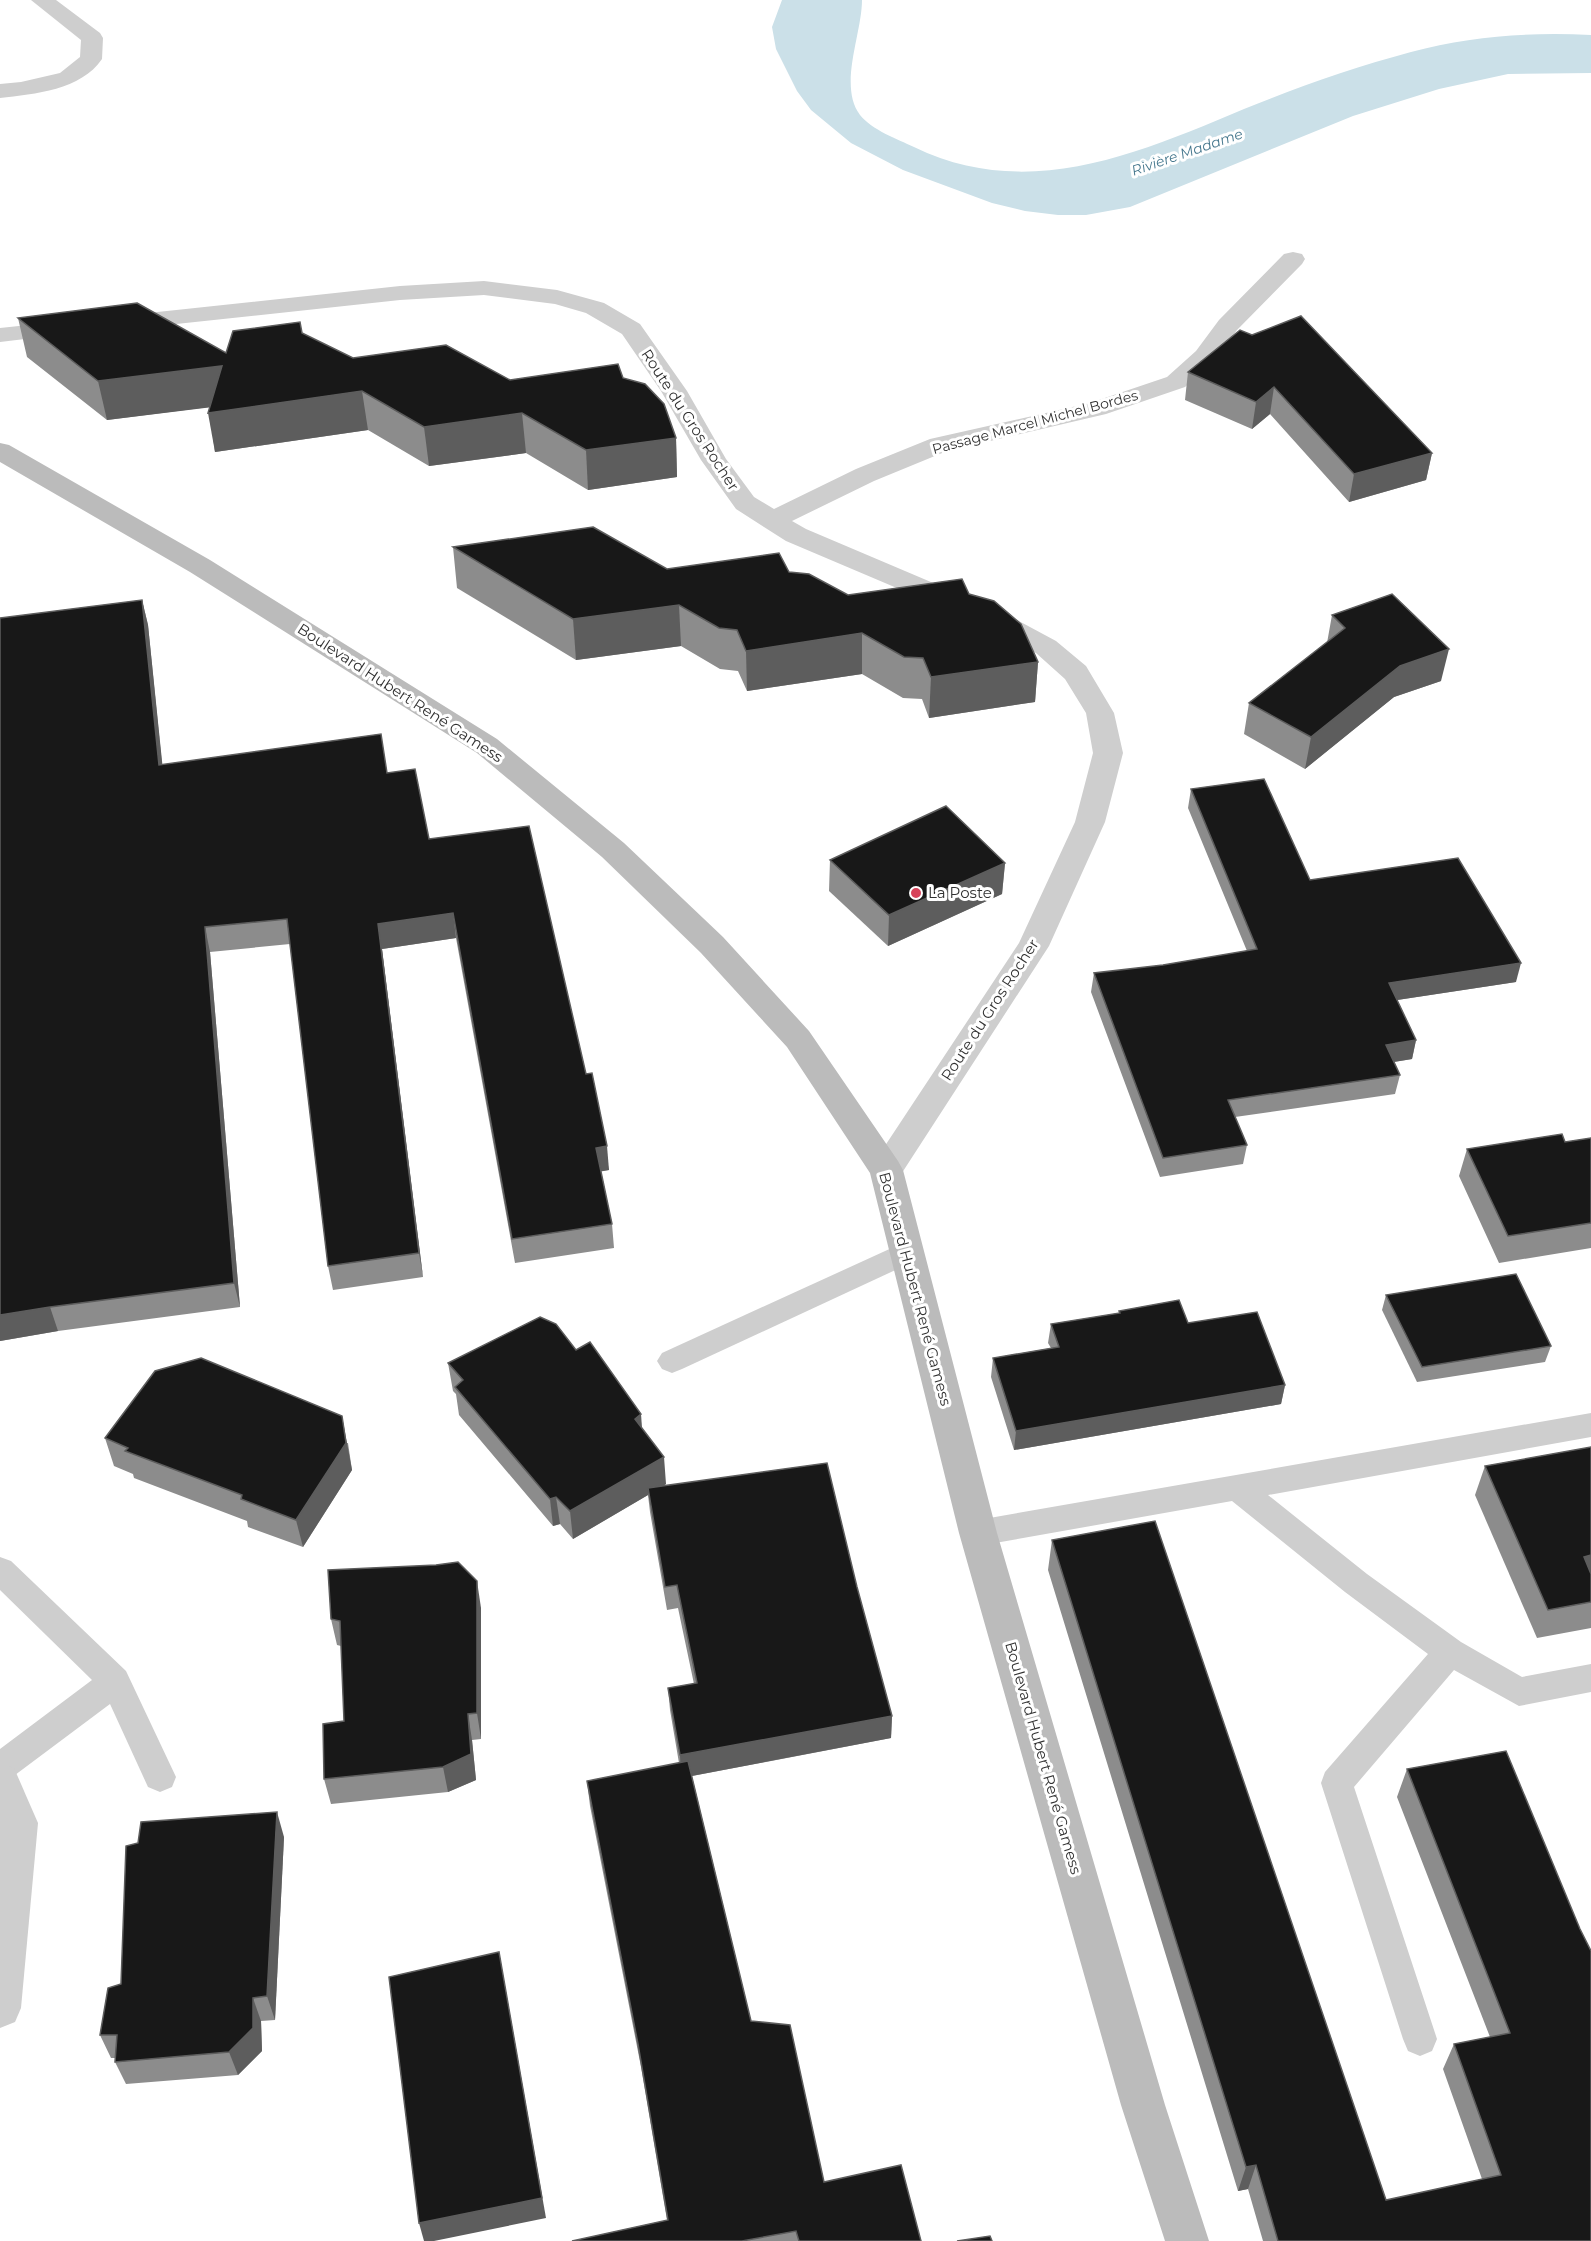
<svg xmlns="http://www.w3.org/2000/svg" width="1591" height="2241" font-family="Montserrat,sans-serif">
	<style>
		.water { fill: #cbe0e8 }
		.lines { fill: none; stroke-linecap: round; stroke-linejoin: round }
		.lane { fill: #cecece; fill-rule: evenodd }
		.street { fill: #cecece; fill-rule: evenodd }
		.secondary { fill: #bbb; fill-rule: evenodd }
		.wall { fill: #8c8c8c }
		.shaded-wall { fill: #5d5d5d }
		.building { fill: #181818; stroke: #5d5d5d; stroke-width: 1.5 }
		.poi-dot { fill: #d7435a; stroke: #fff; stroke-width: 2 }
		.labels { text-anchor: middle; stroke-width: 6; stroke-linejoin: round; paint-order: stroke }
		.far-water-label { font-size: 14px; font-style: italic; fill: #45778d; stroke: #fff }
		.far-street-label { font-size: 14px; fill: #313131; stroke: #fff }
		.street-label { font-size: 15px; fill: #313131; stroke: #fff }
		.poi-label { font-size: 15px; fill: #313131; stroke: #fff; text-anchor: start }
	</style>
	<rect width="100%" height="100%" fill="#fff"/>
	<path class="water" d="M782,0h80c0,34 -24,86 -2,115 12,15 37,24 54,32 113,55 223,7 330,-38 54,-22 111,-42 167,-57 59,-16 119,-20 180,-17v38l-83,1 -69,15 -86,27 -223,91 -44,8h-28l-33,-4 -33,-8 -89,-33 -52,-27 -40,-33 -14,-19 -21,-42 -4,-22z"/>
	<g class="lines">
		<g class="lane">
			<polygon points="907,1241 917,1244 921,1252 917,1260 682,1369 672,1373 662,1369 657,1361 662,1353"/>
			<polygon points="1591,1413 1591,1437 1268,1495 1367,1574 1461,1642 1522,1677 1591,1664 1591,1692 1519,1706 1454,1670 1354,1787 1437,2039 1432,2051 1420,2056 1408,2051 1403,2039 1321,1783 1325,1772 1428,1654 1345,1592 1232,1501 978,1546 967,1542 963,1533 967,1524 978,1520"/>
			<polygon points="0,1557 11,1561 126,1671 176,1777 172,1787 160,1792 148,1787 110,1704 11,1778 0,1783 0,1749 92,1680 0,1590"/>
		</g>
		<g class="street">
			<path d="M31,0h25l44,33 3,5 -1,21c-21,31 -67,35 -102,39v-14l21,-2 39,-9 20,-16 1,-17z"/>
			<polygon points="1293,252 1302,254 1305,259 1302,264 1237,330 1214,361 1185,387 1106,414 947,451 874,481 792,521 806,529 1004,613 1056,641 1086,666 1114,713 1123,753 1105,822 1049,946 898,1179 886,1183 874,1179 869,1170 1019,943 1075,822 1093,753 1086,713 1065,679 1036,653 984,625 786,541 736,509 701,460 661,391 622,334 586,313 555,304 484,295 400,300 120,330 111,328 108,323 111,318 120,316 400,286 484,281 557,290 604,303 640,324 687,391 726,459 754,497 774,509 856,469 930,439 1090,403 1167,377 1196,351 1219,320 1284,254"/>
			<polygon points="66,321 75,323 78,328 75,333 0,342 0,328"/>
			<polygon points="0,1763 14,1768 38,1823 21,2008 15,2022 0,2028"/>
		</g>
		<polygon class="secondary" points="0,443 9,445 210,560 497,739 624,843 723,937 809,1031 898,1161 903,1170 997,1533 1165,2105 1209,2241 1165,2241 1121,2105 959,1533 870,1173 787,1047 701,953 602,857 477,753 190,572 0,462"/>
	</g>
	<g class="wall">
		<polygon points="18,318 226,353 302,333 353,358 510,380 623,378 676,438 677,477 588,490 526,453 429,466 368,430 215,452 209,407 107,420 27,357"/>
		<polygon points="1240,330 1432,453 1426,480 1349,502 1270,414 1252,429 1185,400 1188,372"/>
		<polygon points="453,547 667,569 789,572 848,595 969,594 1038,662 1035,702 929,718 922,699 903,698 862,674 747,691 738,671 720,669 681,646 576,660 457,588"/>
		<polygon points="142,600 148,625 162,764 387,773 429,839 586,1074 609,1170 601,1171 612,1224 614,1248 515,1263 456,938 382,949 423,1277 333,1290 328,1266 290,944 210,952 240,1307 58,1331 0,1341"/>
		<polygon points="1332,615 1441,681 1394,697 1305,769 1244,734 1249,703 1327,643"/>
		<polygon points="1191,789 1310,880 1516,982 1397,1000 1416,1040 1412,1059 1394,1062 1400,1075 1395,1094 1235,1117 1247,1145 1243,1164 1160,1177 1091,992 1094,973 1163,965 1247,951 1188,808"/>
		<polygon points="830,860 1005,863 1002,894 888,946 829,891"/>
		<polygon points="1591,1138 1591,1248 1499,1263 1459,1176 1467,1149 1565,1142"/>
		<polygon points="1386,1295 1551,1346 1545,1362 1417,1382 1382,1310"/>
		<polygon points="1119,1311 1188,1323 1285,1385 1281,1404 1014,1450 991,1377 993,1358 1051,1348 1048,1343 1051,1324 1119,1313"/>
		<polygon points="576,1350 666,1484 663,1486 857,1587 892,1716 891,1738 692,1776 751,2021 824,2182 921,2241 572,2241 667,2220 641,2067 590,1806 587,1781 679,1763 670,1710 668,1688 694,1684 678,1608 667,1610 650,1512 648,1495 573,1539 560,1524 553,1526 459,1415 456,1394 453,1391 448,1363"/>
		<polygon points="105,1438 348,1443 352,1470 303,1547 248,1527 247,1521 134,1478 133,1474 114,1466"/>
		<polygon points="1591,1447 1591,1628 1537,1638 1475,1495 1485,1466"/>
		<polygon points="1052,1540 1386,2200 1482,2179 1443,2069 1454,2044 1490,2037 1397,1797 1407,1769 1580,1929 1591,2241 1263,2241 1248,2189 1238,2191 1048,1570"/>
		<polygon points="481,1608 481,1739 472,1740 476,1780 448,1792 331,1804 324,1779 344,1721 341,1646 337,1645 331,1619"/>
		<polygon points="284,1837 275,2020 261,2021 262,2051 238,2075 126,2084 115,2062 115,2058 111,2058 100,2035 121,1984"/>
	</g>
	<g class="shaded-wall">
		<polygon points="222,366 229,405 107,420 98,381"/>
		<polygon points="1274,387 1270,414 1252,429 1256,402"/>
		<polygon points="362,391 368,430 215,452 208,413"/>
		<polygon points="522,413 526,453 429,466 424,427"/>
		<polygon points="676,438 677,477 588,490 586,450"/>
		<polygon points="1432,453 1426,480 1349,502 1354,474"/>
		<polygon points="142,600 148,625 165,790 159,765"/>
		<polygon points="679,605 681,646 576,660 573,619"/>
		<polygon points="862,633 862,674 747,691 746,651"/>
		<polygon points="1449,649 1441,681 1394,697 1305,769 1311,737 1400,666"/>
		<polygon points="1038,662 1035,702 929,718 931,677"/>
		<polygon points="1005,863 1002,894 888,946 889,915"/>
		<polygon points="453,913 456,938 382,949 423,1277 419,1253 378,924"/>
		<polygon points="205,927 210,952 240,1307 234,1283"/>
		<polygon points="1521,963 1516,982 1384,1002 1389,983"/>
		<polygon points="1416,1040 1412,1059 1381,1064 1386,1045"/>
		<polygon points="607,1146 609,1170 598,1172 596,1148"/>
		<polygon points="50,1307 58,1331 0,1341 0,1315"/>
		<polygon points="1285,1385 1281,1404 1014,1450 1016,1431"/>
		<polygon points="641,1414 643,1441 635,1419"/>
		<polygon points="342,1416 352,1470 303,1547 296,1520"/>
		<polygon points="664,1457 666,1484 649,1494 648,1488 648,1495 573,1539 570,1511"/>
		<polygon points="556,1497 560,1524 553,1526 550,1499"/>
		<polygon points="1591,1555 1591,1581 1584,1557"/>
		<polygon points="477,1581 481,1608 481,1739 477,1713"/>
		<polygon points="468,1714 472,1740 476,1780 448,1792 443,1767"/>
		<polygon points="892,1716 891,1738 681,1778 680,1755"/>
		<polygon points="277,1812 284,1837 275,2020 267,1996"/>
		<polygon points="499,1952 546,2218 434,2241 424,2241 419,2223"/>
		<polygon points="253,1998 261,2021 262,2051 238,2075 229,2052"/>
		<polygon points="1256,2165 1248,2189 1238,2191 1246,2167"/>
	</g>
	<g class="building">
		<polygon points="137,303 226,353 233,331 300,322 302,333 353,358 446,345 510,380 618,364 623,378 645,384 664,404 676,438 586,450 522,413 424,427 362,391 208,413 222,366 98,381 18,318"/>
		<polygon points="1301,316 1432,453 1354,474 1274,387 1256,402 1188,372 1240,330 1252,335"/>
		<polygon points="593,527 667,569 779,553 789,572 809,574 848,595 962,579 969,594 994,601 1021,624 1038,662 931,677 923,658 904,657 862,633 746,651 737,630 719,628 679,605 573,619 453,547"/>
		<polygon points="1392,594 1449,649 1400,666 1311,737 1249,703 1345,628 1332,615"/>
		<polygon points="142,600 159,765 381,734 387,773 415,769 429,839 529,826 586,1074 592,1073 607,1146 596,1148 612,1224 512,1239 453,913 378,924 419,1253 328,1266 287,919 205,927 234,1283 50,1307 0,1315 0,618"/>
		<polygon points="1264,779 1310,880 1458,858 1521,963 1389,983 1416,1040 1386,1045 1400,1075 1228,1100 1247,1145 1163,1158 1094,973 1163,965 1257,949 1191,789"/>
		<polygon points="946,806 1005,863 889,915 830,860"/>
		<polygon points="1562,1134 1565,1142 1591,1138 1591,1223 1508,1236 1467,1149"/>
		<polygon points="1516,1274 1551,1346 1422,1367 1386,1295"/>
		<polygon points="1179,1300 1188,1323 1257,1312 1285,1385 1016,1431 993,1358 1059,1347 1051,1324 1120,1313 1119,1311"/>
		<polygon points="540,1317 556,1324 576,1350 590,1342 641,1414 635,1419 664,1457 570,1511 556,1497 550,1499 455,1387 463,1380 448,1363"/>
		<polygon points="201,1358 342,1416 346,1443 296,1520 241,1499 242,1495 125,1451 128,1448 105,1438 155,1371"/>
		<polygon points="1591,1447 1591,1555 1584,1557 1591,1574 1591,1602 1548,1610 1485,1466"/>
		<polygon points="827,1463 857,1587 892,1716 680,1755 668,1688 697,1683 677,1585 665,1587 648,1488"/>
		<polygon points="1155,1521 1386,2200 1501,2175 1454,2044 1510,2033 1407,1769 1506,1751 1580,1929 1591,1951 1591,2241 1278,2241 1256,2165 1246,2167 1052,1540"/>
		<polygon points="458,1562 477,1581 477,1713 468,1714 471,1754 443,1767 324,1779 323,1724 344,1721 340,1621 331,1619 328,1570 436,1565"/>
		<polygon points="688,1761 751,2021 790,2025 824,2182 901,2165 921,2241 799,2241 796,2231 742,2241 572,2241 668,2220 638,2044 587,1781"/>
		<polygon points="277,1812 267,1996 253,1998 253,2028 229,2052 115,2062 117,2035 100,2035 108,1988 121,1984 126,1846 138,1843 141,1822"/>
		<polygon points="499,1952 542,2198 419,2223 389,1977"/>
		<polygon points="990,2236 992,2241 957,2241"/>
	</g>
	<circle class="poi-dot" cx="916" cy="893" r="6"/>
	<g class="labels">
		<g class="far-water-label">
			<text transform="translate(1187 152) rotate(-19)" y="5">Rivière Madame</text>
		</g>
		<g class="far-street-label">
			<text transform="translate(1035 422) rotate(-15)" y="5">Passage Marcel Michel Bordes</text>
		</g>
		<g class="street-label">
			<text transform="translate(690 420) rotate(57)" y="5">Route du Gros Rocher</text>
			<text transform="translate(400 693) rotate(33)" y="5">Boulevard Hubert René Gamess</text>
			<text transform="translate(990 1010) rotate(-57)" y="5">Route du Gros Rocher</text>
			<text transform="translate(915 1289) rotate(75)" y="5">Boulevard Hubert René Gamess</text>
			<text transform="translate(1043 1758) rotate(74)" y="5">Boulevard Hubert René Gamess</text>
		</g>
		<g class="poi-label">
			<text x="928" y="898">La Poste</text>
		</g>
	</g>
</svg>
